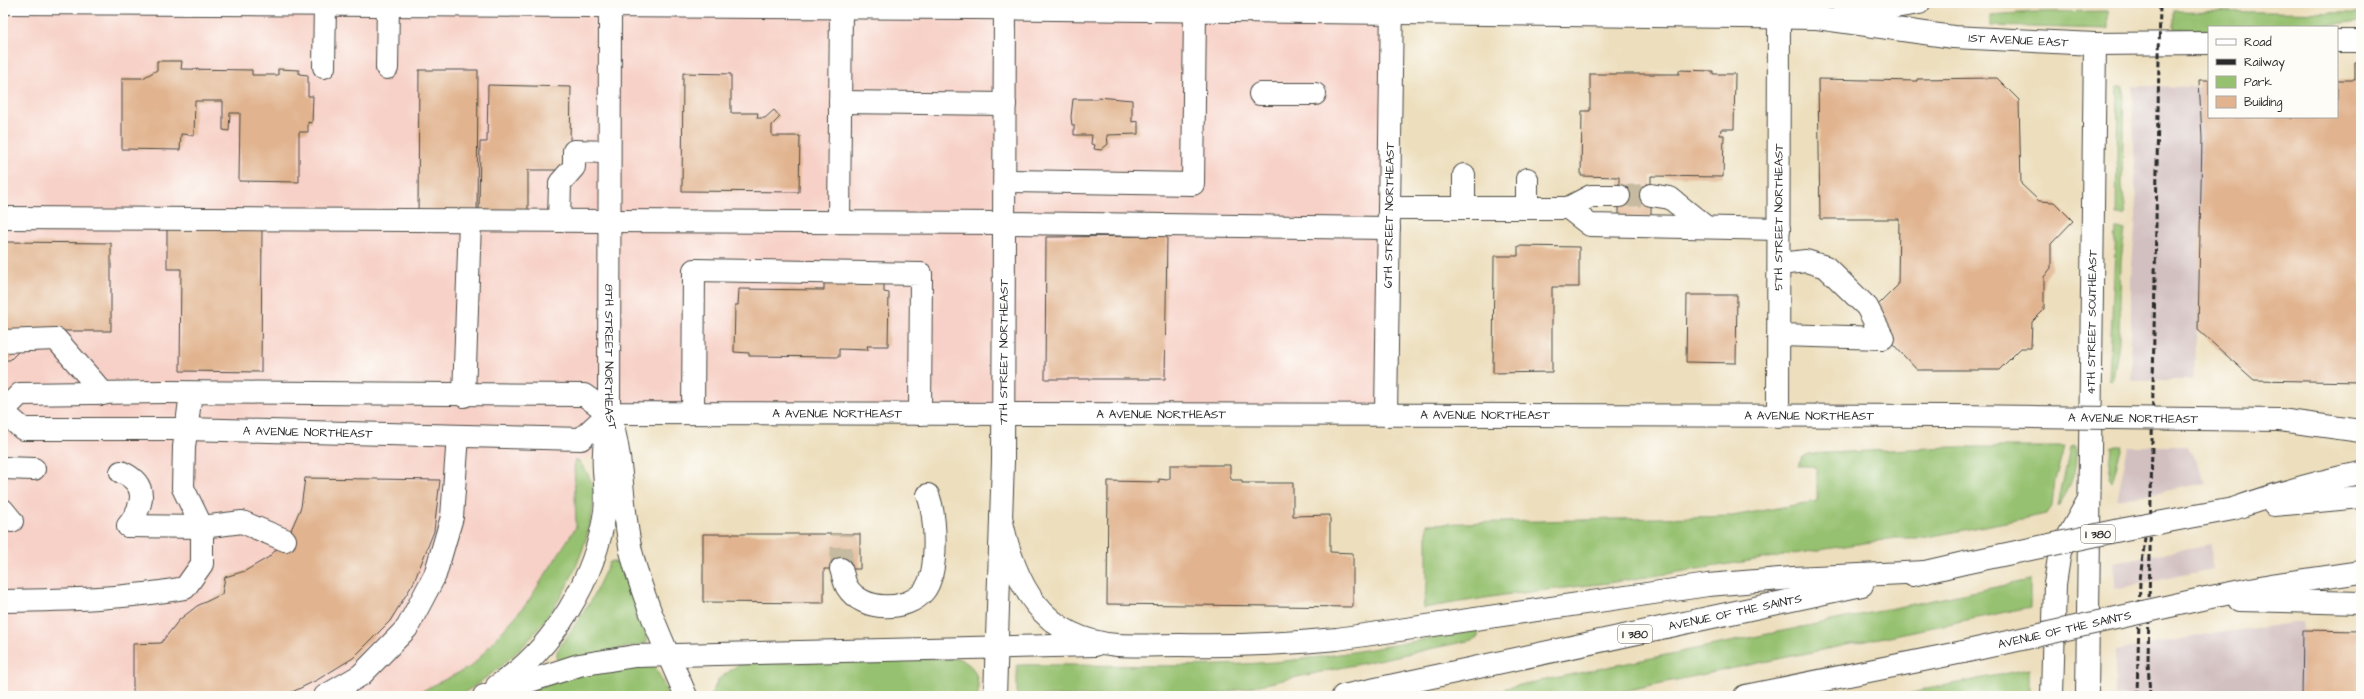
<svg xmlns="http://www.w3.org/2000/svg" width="2364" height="699" font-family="'Architects Daughter',sans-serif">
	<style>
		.built { fill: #f7d1c7 }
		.industrial { fill: #d2bfc0 }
		.green { fill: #96c16f; stroke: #60764d }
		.building { fill: #e1b48f }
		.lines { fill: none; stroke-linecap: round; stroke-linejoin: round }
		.minor-tunnel { stroke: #c6bba1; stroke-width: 22; stroke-dasharray: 22 11; stroke-linecap: butt }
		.minor-casing { stroke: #484641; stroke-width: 24 }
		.major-casing { stroke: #484641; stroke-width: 24 }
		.highway-casing { stroke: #484641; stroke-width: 24 }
		.minor { stroke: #fff; stroke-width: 22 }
		.major { stroke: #fff; stroke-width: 22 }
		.highway { stroke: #fff; stroke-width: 22 }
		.rail { stroke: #2b2b2b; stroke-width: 3; stroke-dasharray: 6 3; stroke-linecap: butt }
		.minor-bridge-casing { stroke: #484641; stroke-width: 24; stroke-linecap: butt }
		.highway-bridge-casing { stroke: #484641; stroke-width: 24; stroke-linecap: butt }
		.minor-bridge { stroke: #fff; stroke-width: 22 }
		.highway-bridge { stroke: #fff; stroke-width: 22 }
		.labels { text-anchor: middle; stroke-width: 3; stroke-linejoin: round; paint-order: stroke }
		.shield { fill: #fdfcf7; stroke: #6a6a68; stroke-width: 1 }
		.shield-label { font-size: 11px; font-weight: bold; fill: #2b2b2b }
		.street-label { font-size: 12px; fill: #2b2b2b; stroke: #fdfcf7 }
	</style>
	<rect width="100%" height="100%" fill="#fdfcf7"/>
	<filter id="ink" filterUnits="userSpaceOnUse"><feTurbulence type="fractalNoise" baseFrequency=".025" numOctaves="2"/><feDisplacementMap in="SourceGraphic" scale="8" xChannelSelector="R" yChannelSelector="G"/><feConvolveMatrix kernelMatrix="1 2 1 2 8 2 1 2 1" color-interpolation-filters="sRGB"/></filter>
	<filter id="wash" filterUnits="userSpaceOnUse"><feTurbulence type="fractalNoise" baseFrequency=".012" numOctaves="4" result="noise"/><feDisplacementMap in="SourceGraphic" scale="16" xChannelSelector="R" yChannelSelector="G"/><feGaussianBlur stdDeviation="0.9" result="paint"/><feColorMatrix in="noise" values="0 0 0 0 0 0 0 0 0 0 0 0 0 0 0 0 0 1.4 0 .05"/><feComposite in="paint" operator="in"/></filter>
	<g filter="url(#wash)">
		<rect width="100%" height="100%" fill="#eddfbe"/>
		<polygon class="built" points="3,3 1391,3 1386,415 609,413 603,454 574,461 576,527 527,603 504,634 472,666 412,696 3,696"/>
		<g class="industrial">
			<polygon points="2132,86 2200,87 2202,138 2198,329 2193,380 2131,380 2131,278 2136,214"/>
			<polygon points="2128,446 2188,446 2206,483 2117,500"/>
			<polygon points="2211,544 2212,569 2115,589 2114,562"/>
			<polygon points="2302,622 2303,630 2361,631 2361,696 2115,696 2115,651 2209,634"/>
		</g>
		<g class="green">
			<polygon points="2108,11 2108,29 1990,26 1990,15 2035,12"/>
			<polygon points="2174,11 2361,13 2361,21 2315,26 2209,27 2209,30 2174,30"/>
			<polygon points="2118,87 2124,87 2122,185 2126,215 2116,215"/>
			<polygon points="2116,229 2125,230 2121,260 2119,342 2113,380 2109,380"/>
			<path d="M2076,446c1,23 -4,41 -18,60l12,-59z"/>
			<polygon points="2112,446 2122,446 2112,482 2109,478"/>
			<polygon points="1952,447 2064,447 2055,480 2052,505 2047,514 1922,538 1896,538 1608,583 1504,595 1423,608 1427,585 1427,524 1732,516 1817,501 1817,469 1812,466 1798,466 1801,459 1807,454"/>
			<path d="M578,460c8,10 16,22 16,35 0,11 -3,22 -5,33 -15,61 -54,116 -105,151 -8,6 -20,15 -29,17 -13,3 -30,0 -43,0l60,-30 55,-63 49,-76 -2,-66z"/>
			<polygon points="612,561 621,565 646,634 647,643 560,662 557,660 557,651 591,601 609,563"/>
			<polygon points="2030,580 2030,607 1599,696 1467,696"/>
			<path d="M1479,630l-1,7 -6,3 -264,56h-191v-31c86,-1 173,4 258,-3 68,-6 136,-21 204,-32z"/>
			<path d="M957,658c19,7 22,19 21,38h-268l9,-17 20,-15z"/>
			<polygon points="655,666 669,696 513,696 589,670"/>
			<polygon points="2029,669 2029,696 1901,696 1927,689"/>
		</g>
		<g id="blocks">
			<g class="building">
				<polygon points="157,61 182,61 181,69 252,70 252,75 278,75 278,69 299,70 299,74 308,75 308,96 313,96 312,123 308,122 308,132 299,132 299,182 239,181 240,113 230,113 229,131 223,130 223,101 195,101 194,135 181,134 180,150 122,149 122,78 143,78 157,70"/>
				<polygon points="2355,62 2361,62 2361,382 2254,380 2198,330 2202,138 2199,80 2209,80 2209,117 2337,117 2337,80 2355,80"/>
				<polygon points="419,70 478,70 477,216 418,215"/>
				<polygon points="1679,70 1713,71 1713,74 1735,74 1734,129 1721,129 1720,135 1724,135 1723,177 1651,176 1651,218 1619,217 1619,177 1581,176 1582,111 1590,111 1590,74 1679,74"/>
				<polygon points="683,73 731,74 731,113 758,113 757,118 765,118 774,110 780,117 772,125 772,136 800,136 799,192 682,191"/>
				<polygon points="1997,78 2019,100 2021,184 2039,201 2054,202 2073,221 2051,244 2051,268 2044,277 2044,310 2032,322 2031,348 2021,348 1999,370 1917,370 1867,316 1898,285 1899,219 1820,219 1818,79 1917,81 1917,79"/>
				<polygon points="488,85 571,87 570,143 566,143 566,170 528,170 528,212 479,212 480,142 487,142"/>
				<polygon points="1098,97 1132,100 1132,122 1138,121 1138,134 1107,135 1108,144 1101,150 1094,149 1095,145 1091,144 1092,135 1074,135 1074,125 1072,125 1071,117 1073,99 1097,99"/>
				<polygon points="167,227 262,227 261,372 180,371 181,269 167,269"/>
				<polygon points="1167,236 1165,379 1045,379 1046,237"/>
				<polygon points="3,242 111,243 111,331 39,331 10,360 3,360"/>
				<polygon points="1518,246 1579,247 1579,287 1552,287 1552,372 1493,373 1494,256 1518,256"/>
				<polygon points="824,281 884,282 884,292 889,293 888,346 867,346 868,350 839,349 839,357 749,356 749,353 734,352 735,305 738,305 739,289 824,290"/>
				<polygon points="1687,295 1737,295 1736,363 1686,362"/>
				<polygon points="1170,465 1230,465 1230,477 1232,480 1242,480 1242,483 1293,483 1293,516 1330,515 1330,552 1353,553 1353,607 1107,604 1108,481 1159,482 1159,479 1167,480 1170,478"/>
				<polygon points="305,478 440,480 434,531 414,582 390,621 353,658 317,680 284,696 133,696 133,644 161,643 179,620 197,606 222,594 225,577 245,571 269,557 288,537 301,507"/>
				<polygon points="703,534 860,534 860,569 824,569 824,603 703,602"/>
				<polygon points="2303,630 2361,631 2361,696 2302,696"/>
			</g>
		</g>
	</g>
	<g filter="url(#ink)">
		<use href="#blocks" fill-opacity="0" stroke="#484641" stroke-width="1"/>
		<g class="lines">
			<g class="minor-tunnel">
				<polyline points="1619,196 1651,195"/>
				<polyline points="841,569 842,534"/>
			</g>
			<defs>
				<g id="minor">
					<polyline points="324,67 325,4"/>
					<polyline points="387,68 388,5"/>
					<polyline points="1260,94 1315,94"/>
					<polyline points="840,102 1005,104"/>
					<polyline points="1005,181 1193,184 1195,11"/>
					<polyline points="1651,195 1670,198 1706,227"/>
					<polyline points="1389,208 1568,208 1590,225 1779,229"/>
					<polyline points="1464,208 1464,175"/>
					<polyline points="1527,208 1527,179"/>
					<polyline points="1568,208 1591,196 1619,196"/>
					<polyline points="3,218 1004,223 1389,228"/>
					<polyline points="559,221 560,183 574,167 574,151 609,152"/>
					<polyline points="839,222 841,7"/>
					<polyline points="1779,335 1883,338 1867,307 1826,267 1806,261 1779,264"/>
					<polyline points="3,341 56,339 104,394"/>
					<polyline points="464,396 470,221"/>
					<path id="s1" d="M3,411l17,-17 144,-2 420,3 25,18 1343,3"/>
					<path id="s2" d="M3,412l20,17h163l395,10 28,-26"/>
					<polyline points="693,413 694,270 921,274 920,414"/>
					<path id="s3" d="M1386,415l6,-412"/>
					<path id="s4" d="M1778,417l1,-414"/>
					<polyline points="2280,420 2361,431"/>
					<polyline points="3,468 34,469"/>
					<path d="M121,472c28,12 23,33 7,54"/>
					<polyline points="3,510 12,521"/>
					<polyline points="128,526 202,527 242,522 285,540"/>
					<path d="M841,569c2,5 3,13 6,18 15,25 60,25 77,4 15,-18 12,-76 4,-96"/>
					<path d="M3,601c63,-1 120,-2 182,-13l17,-24v-37l-19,-39 1,-41 7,-54"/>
					<polyline points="325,696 361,675 407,628 435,575 452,517 458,436"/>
					<polyline points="2052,696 2055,584 2060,551 2089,499"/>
					<path id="s5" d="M2087,696l8,-652"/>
				</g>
				<g id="major">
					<path id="s6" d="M3,3l972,5 842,10 136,19 142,7 114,-1"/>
					<path id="s7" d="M610,3l-1,410c15,45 12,92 22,138 12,50 35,98 55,145"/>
					<polyline points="1841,16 1919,3"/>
					<polyline points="2337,41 2361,41"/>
					<path id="s8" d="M995,696l8,-235 2,-458"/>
				</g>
				<g id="highway">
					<polyline points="2274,505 2361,497"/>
					<path d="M2233,509c43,-15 84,-28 128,-36"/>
					<path d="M1001,517c13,66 40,122 116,128 21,1 42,0 63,0 53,1 105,-1 157,-6l371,-54 85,-7 133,-6"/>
					<polyline points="1912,575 1964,563"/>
					<polyline points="2206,598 2271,585 2361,572"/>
					<polyline points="2239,600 2361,603"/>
					<path d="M497,686c57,-37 99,-109 108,-175 3,-20 -3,-39 -1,-58 0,-13 3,-27 5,-40"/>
					<polyline points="484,696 579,665 635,656 1095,645"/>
					<path id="s9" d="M1343,696l519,-111"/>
					<polyline points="1745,696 1963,652"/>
				</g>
			</defs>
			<use href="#minor" class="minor-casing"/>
			<use href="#major" class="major-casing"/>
			<use href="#highway" class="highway-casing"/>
			<use href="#minor" class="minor"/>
			<use href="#major" class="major"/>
			<use href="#highway" class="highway"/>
			<g class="rail">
				<polyline points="2137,696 2140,580 2146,529"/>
				<polyline points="2150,696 2148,662 2160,3"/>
			</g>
			<defs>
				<g id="minor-bridge">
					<path id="s10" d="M1952,416l328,4"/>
				</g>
				<g id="highway-bridge">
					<polyline points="1964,563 2125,529 2233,509"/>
					<path id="s11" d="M1963,652l243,-54"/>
				</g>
			</defs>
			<use href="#minor-bridge" class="minor-bridge-casing"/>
			<use href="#highway-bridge" class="highway-bridge-casing"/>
			<use href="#minor-bridge" class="minor-bridge"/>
			<use href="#highway-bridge" class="highway-bridge"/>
		</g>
	</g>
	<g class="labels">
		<g class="shield">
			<rect x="2081" y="525" width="34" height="18" rx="3"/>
			<rect x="1618" y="625" width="34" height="18" rx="3"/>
		</g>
		<g class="shield-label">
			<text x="2098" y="538">I 380</text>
			<text x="1635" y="638">I 380</text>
		</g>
		<g class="street-label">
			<text dy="4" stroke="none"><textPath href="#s6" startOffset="2017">1ST AVENUE EAST</textPath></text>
			<text dy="4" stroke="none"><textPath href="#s3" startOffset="200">6TH STREET NORTHEAST</textPath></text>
			<text dy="4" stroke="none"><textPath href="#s4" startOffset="200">5TH STREET NORTHEAST</textPath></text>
			<text dy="4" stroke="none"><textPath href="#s5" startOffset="374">4TH STREET SOUTHEAST</textPath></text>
			<text dy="4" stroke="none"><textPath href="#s8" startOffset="344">7TH STREET NORTHEAST</textPath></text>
			<text dy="4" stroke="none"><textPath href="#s7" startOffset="354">8TH STREET NORTHEAST</textPath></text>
			<text dy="4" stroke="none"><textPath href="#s1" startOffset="847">A AVENUE NORTHEAST</textPath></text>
			<text dy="4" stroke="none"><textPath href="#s1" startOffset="1171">A AVENUE NORTHEAST</textPath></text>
			<text dy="4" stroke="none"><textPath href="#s1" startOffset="1495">A AVENUE NORTHEAST</textPath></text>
			<text dy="4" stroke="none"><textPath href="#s1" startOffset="1819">A AVENUE NORTHEAST</textPath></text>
			<text dy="4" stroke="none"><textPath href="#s10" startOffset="181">A AVENUE NORTHEAST</textPath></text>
			<text dy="4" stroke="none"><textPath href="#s2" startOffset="311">A AVENUE NORTHEAST</textPath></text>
			<text dy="4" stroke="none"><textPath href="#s9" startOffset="401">AVENUE OF THE SAINTS</textPath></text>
			<text dy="4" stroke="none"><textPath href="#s11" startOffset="104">AVENUE OF THE SAINTS</textPath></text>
		</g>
	</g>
	<rect width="2364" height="699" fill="none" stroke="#fdfcf7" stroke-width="16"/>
	<rect x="2208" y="26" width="130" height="92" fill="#fdfcf7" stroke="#a9a8a5"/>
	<rect x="2216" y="39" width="20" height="6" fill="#ffffff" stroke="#a9a8a5"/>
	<text x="2244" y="46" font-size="12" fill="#2b2b2b">Road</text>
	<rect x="2216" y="59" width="20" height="6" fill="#2b2b2b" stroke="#a9a8a5"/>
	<text x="2244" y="66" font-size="12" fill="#2b2b2b">Railway</text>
	<rect x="2216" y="76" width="20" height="12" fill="#96c16f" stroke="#a9a8a5"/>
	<text x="2244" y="86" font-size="12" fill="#2b2b2b">Park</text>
	<rect x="2216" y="96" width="20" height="12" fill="#e1b48f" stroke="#a9a8a5"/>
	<text x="2244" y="106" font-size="12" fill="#2b2b2b">Building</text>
</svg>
